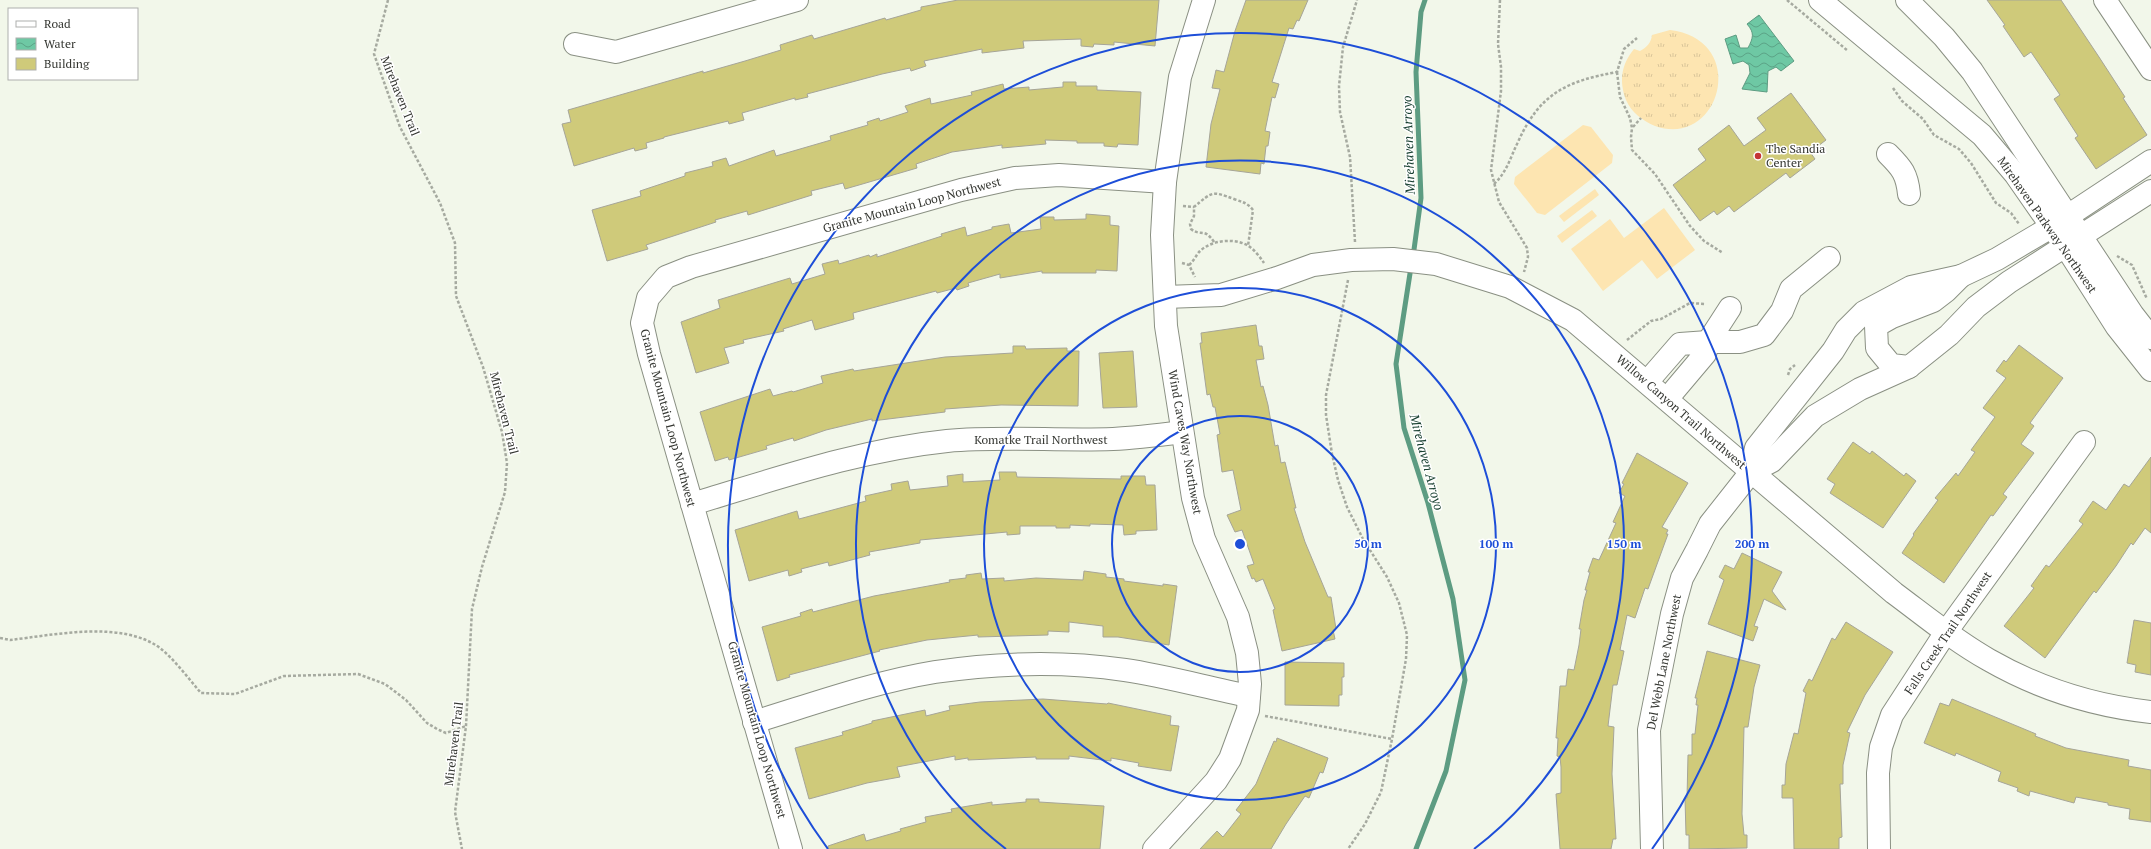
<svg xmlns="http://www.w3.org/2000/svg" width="2151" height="849" font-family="'PT Serif',serif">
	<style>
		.grass { fill: url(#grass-tufts) }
		.pitch { fill: #fde5b1 }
		.water { fill: url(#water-waves); stroke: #5d9c82 }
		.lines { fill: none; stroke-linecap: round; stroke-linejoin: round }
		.stream { stroke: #5d9c82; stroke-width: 5 }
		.building { fill: #cfca7a; stroke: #a6a598 }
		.minor-casing { stroke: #8a9083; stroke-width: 24 }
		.path { stroke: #a6aaa0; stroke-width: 2.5; stroke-dasharray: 3 2; stroke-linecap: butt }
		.minor { stroke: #fff; stroke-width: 22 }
		.ring { fill: none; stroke: #1d4ed8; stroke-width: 2 }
		.poi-dot { fill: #c43535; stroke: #fff; stroke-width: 1.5 }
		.labels { text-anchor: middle; stroke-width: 3; stroke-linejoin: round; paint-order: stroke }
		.street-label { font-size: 12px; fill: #343631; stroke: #fff }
		.poi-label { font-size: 12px; fill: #343631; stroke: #fff; text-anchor: start }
		.water-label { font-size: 13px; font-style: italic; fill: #184031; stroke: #fff }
		.centre { fill: #1d4ed8; stroke: #fff; stroke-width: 2 }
		.ring-label { font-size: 12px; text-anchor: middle; font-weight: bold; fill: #1d4ed8; stroke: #fff; stroke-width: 3; stroke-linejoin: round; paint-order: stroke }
	</style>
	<defs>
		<pattern id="grass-tufts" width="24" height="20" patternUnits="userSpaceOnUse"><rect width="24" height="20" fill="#fde5b1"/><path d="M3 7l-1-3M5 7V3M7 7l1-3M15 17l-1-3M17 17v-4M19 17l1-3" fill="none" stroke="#d9c599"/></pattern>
		<pattern id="water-waves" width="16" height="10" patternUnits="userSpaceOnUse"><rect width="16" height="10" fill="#6ec8a4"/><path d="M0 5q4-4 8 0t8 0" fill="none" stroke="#5ba386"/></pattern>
	</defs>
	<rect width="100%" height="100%" fill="#f2f7ea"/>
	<path class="grass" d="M1670,30c80,10 51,119 -15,96 -12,-5 -24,-14 -29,-26 -7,-19 -5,-35 8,-51l6,2c7,-4 11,-8 12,-16z"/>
	<g class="pitch">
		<polygon points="1583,125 1591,127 1613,155 1612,163 1545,215 1537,213 1514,184 1515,177"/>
		<polygon points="1595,189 1599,195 1564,222 1559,216"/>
		<polygon points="1664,208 1695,250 1657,279 1642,260 1603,291 1571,249 1610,219 1624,238"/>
		<polygon points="1592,210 1597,216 1562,243 1557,236"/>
	</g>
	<path class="water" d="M1759,15l35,46 -13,10 -5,-4 -8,4 -1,21 -25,-3 8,-16 -1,-8 -6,-4 -10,3 -8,-25 11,-4 4,13h8c5,-10 7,-15 -1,-24z"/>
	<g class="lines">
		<g class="stream">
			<polyline points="1413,257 1421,198 1416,72 1421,12 1425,0"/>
			<polyline points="1411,267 1396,364 1404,428 1428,503 1453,599 1465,680 1446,771 1416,849"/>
		</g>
	</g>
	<g class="building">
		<polygon points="958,0 1159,0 1155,46 1114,42 1114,45 1094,44 1093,47 1081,46 1081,39 1023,41 1024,48 982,53 982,49 924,61 926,66 911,71 910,68 882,74 807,94 808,97 795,100 795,98 742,113 744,120 729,124 728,121 664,137 664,138 646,143 647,148 635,151 634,148 574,166 562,124 571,122 568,110 703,71 703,73 745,61 781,50 780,45 812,35 814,39 885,18 886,20 921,10 921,7"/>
		<polygon points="1246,0 1308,0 1299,21 1297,20 1293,29 1289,28 1272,82 1279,84 1275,98 1272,97 1265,131 1270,132 1268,146 1266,146 1264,164 1261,163 1260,174 1206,167 1211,124 1220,89 1212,88 1216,70 1224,72 1235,31"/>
		<polygon points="1987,0 2061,0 2099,57 2125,97 2123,98 2147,135 2096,169 2075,138 2078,136 2054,99 2060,95 2031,52 2024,57 2003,26 2005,25"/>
		<polygon points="1063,82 1076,82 1076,86 1097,86 1097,90 1141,92 1138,145 1118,144 1117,147 1104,146 1104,143 1077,143 1077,141 1045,140 1046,144 1002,148 1002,145 952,152 916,164 917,168 859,185 845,189 843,183 811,191 812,195 748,215 747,211 715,220 716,222 646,245 648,249 607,261 592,210 641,196 640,191 685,176 685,173 713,166 712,162 726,158 729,166 774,150 776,156 831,140 830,136 868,125 867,122 879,118 880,121 908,112 905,106 930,98 931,104 972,95 971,92 1003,84 1004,89 1029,87 1029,90 1063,87"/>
		<polygon points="1791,93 1826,140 1810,152 1815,159 1790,178 1786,173 1734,212 1729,206 1717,215 1714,211 1700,221 1673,185 1706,160 1698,149 1729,125 1744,146 1766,130 1757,118"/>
		<polygon points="1086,214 1110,216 1110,225 1119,226 1117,271 1096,270 1096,273 1042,273 1042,271 1000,278 1000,274 968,283 969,286 957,290 956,288 937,293 936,291 853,313 854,319 815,330 812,320 783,329 784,331 743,340 744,343 724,348 729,363 696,373 681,322 720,308 718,300 790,278 792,284 825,274 822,264 838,260 839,264 869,255 870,257 877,254 877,257 942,236 941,234 965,227 967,236 992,229 992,227 1009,224 1011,233 1041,229 1040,217 1054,217 1054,220 1086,219"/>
		<polygon points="1256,325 1259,346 1262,346 1264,359 1256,360 1261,387 1263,386 1268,405 1275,446 1278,445 1281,463 1285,462 1296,508 1294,508 1305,542 1328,597 1331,597 1336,629 1333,630 1335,639 1282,651 1273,610 1275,609 1263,579 1256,582 1254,578 1252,579 1247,566 1254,564 1242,530 1235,532 1227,515 1241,510 1233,470 1222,472 1217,435 1220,434 1215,407 1213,407 1210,394 1207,395 1200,343 1202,343 1201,333"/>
		<polygon points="2019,345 2063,378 2030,423 2034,426 2021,444 2034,453 2003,494 2007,497 1993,516 1991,515 1944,583 1902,553 1914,535 1913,534 1938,500 1935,498 1956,473 1958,476 1975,452 1971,450 1995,417 1983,408 2006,378 1996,371 2004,360 2006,362"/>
		<polygon points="1013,346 1025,346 1026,349 1067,348 1067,351 1079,351 1078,406 1001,405 945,409 945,412 872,421 872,419 826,430 794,441 793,438 766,446 767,449 729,460 728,457 715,461 700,412 770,389 773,396 792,391 793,392 823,383 821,376 853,369 854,371 945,357 1013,353"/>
		<polygon points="1133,351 1137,407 1103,408 1099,353"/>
		<polygon points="1853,442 1870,454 1872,451 1904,476 1906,473 1916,481 1883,528 1830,493 1835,484 1827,479"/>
		<polygon points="1637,453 1688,483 1662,527 1668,530 1666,534 1668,534 1648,589 1645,588 1635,618 1627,615 1620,650 1624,651 1617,685 1613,685 1608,726 1614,727 1612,774 1616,839 1613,839 1611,849 1560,849 1556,794 1561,793 1561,767 1560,757 1557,756 1558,738 1556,738 1560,686 1566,686 1568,669 1574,670 1579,645 1581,629 1579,629 1584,600 1587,590 1585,590 1590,572 1588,572 1593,558 1599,560 1616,523 1613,522 1625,496 1619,493 1624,484 1622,483"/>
		<polygon points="2151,457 2151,533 2145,528 2133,545 2131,543 2116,566 2096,593 2094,591 2045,658 2004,626 2034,588 2031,586 2046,565 2049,567 2083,524 2079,521 2093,501 2106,510 2124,484 2129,487"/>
		<polygon points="999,472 1016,472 1017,477 1121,479 1121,476 1145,476 1146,485 1155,485 1157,530 1136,531 1136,534 1124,535 1123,525 1090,524 1090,526 1070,525 1070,528 1056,528 1056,526 1020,526 1020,534 1007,535 1007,532 920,540 920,543 869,552 870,555 829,566 828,562 801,569 802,572 789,576 788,570 749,581 735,530 797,511 799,519 866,501 865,496 892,490 891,484 908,481 910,490 948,486 947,476 963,474 963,482 1000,480"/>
		<polygon points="1742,553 1782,572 1772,591 1786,610 1764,599 1754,626 1758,627 1753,641 1708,624 1724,580 1719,577 1725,565 1734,569"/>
		<polygon points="1084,571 1106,574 1106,577 1124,579 1124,581 1163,586 1163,584 1177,586 1169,645 1118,637 1103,637 1103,626 1069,622 1069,632 1048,631 1048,635 978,637 978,635 927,640 879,650 880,651 789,675 790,677 777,681 762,627 801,616 800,613 812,609 813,612 874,596 950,582 949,580 966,578 966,575 981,573 982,579 1004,578 1004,581 1036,578 1083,580"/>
		<polygon points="2134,620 2151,623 2151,675 2135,672 2136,665 2127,663"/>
		<polygon points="1846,622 1893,652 1865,695 1847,732 1850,733 1843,765 1843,784 1840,784 1842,837 1839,838 1839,849 1794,849 1793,798 1782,798 1782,785 1785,785 1786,764 1794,733 1798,734 1806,693 1803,691 1809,679 1812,681 1832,638 1835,640"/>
		<polygon points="1707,651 1760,665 1754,687 1748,727 1744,727 1742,814 1744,835 1747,835 1747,848 1689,849 1689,835 1686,835 1685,798 1687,798 1688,755 1692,755 1692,734 1695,734 1698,705 1696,705 1697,698 1695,698"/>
		<polygon points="1285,662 1344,663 1344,677 1342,677 1342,695 1339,695 1339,706 1285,705"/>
		<polygon points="1043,699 1107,704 1108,703 1171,716 1170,725 1179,726 1171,771 1138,766 1139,763 1111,758 1111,761 1069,756 1069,759 1036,759 1036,757 968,760 968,758 955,760 955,756 897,767 900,777 867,783 809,799 795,748 843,735 842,732 872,723 872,721 925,710 926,716 950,710 949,706 980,702"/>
		<polygon points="1952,699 2036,734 2035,736 2066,748 2129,760 2128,766 2151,770 2151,822 2129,819 2130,809 2108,805 2108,803 2076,797 2074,803 2030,791 2029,796 2017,791 2018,788 1998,781 2001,772 1956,753 1955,756 1924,743 1940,703 1949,706"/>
		<polygon points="1277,738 1328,758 1323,773 1320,772 1309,798 1305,796 1286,824 1271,849 1200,849 1217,831 1223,837 1241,814 1236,810 1256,784 1274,741 1276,742"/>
		<polygon points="1026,799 1039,799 1039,802 1104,806 1100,849 828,849 828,846 864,834 866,841 901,831 900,829 926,822 925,817 952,812 951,809 992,802 992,805 1026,802"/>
	</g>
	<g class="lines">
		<defs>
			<g id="minor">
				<polyline points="1820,0 1982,135 2015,174 2066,247 2117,327 2151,370"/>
				<polyline points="1907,0 1944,37 1972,71 2133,315 2151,338"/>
				<polyline points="2105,0 2151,69"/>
				<polyline points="575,44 616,52 797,0"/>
				<path d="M1888,154c14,14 19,20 21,40"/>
				<polyline points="2151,161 2051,227 1997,259 1961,276 1946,291 1933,301 1892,317 1876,326 1877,348 1891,365 1909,367 1949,335 1976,307 2009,282 2151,191"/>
				<path d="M1165,297l56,-2 56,-17 36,-13 38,-5 42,-1 43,5 74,23 63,33 321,273c31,23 61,48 95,67 49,28 106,46 162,52"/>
				<polyline points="1708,342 1740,342 1764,335 1782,311 1791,289 1829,258"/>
				<polyline points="1708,342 1730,308"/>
				<polyline points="1647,382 1680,344 1708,342 1705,354 1667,399"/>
				<polyline points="1751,472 1756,448 1833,351 1846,330 1864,312 1911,287 1961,276"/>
				<path d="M692,504c84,-25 167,-54 255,-63 55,-5 110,0 166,-2 23,-1 46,-4 69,-7"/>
				<path d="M754,722c59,-18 120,-40 181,-50 62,-9 128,-11 190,-2 41,6 83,18 124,26"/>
				<polyline points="791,849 649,354 642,323 648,298 666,277 691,267 961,190 1015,178 1059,175 1165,182"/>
				<polyline points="1154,849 1216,781 1230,759 1248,710 1250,684 1247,653 1238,617 1204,539 1193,498 1166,326 1162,235 1165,182 1180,77 1204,0"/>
				<polyline points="1652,849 1649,730 1672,614 1682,578 1697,550 1710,524 1751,472 1772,461 1815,416 1860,389 1909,367"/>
				<polyline points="1879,849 1878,773 1881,747 1892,715 1946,632 2084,442"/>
			</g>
		</defs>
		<use href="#minor" class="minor-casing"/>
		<g class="path">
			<polyline points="388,0 374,54 400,127 440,203 455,243 456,296 483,367 502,432 507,463 505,492 482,567 472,609 466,726 455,812 462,849"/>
			<polyline points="1500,0 1498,44 1501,67 1501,91 1491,170 1499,202 1527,248 1528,257 1524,272"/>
			<polyline points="1787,0 1848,51"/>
			<polyline points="1617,72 1620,97 1630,118 1632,128 1631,137 1632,150 1655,174 1690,226 1704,241 1723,253"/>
			<polyline points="1893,88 1902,101 1923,119 1934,135 1959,149 1971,163 1996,203 2011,213 2019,224"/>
			<polyline points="1633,127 1641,118"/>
			<path d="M1494,184c13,-12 16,-26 24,-42 22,-49 49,-61 99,-70l7,-23 13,-11"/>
			<polyline points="1183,206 1194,207"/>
			<path d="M1214,242c-10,-15 -13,-5 -23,-13l-1,-5 4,-8v-9c19,-16 18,-16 40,-8 8,3 14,4 19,11l-5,36"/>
			<polyline points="1355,242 1350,157 1340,112 1339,86 1343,47 1357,0"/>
			<polyline points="2117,256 2132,265 2147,299"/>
			<polyline points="1182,263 1189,265 1195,277"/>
			<path d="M1189,265c5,-4 7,-10 11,-14 12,-11 33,-13 47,-6 7,4 13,12 17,18"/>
			<polyline points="1348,280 1326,395 1326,415 1332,454 1338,480 1347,507 1363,539 1387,577 1399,603 1407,635 1406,659 1392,739 1381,792 1365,824 1348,849"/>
			<polyline points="1627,340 1651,321 1661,319 1690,303 1705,304"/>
			<polyline points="1788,375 1790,369 1795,365"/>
			<path d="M0,638l10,2c44,-5 112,-20 150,8 15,12 28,30 41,45l34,1 49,-18 74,-2 27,10 21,16 21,23 10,6 9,4 20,-7"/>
			<polyline points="1265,716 1392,739"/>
		</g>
		<use href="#minor" class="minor"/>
	</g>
	<g class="ring">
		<circle cx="1240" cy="544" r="128"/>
		<circle cx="1240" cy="544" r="256"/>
		<path d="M1006 849A384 384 0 1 1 1474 849"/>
		<path d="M828 849A512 512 0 1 1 1652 849"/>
	</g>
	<circle class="poi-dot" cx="1758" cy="156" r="4"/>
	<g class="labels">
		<g class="street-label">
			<text transform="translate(400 96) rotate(68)" y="4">Mirehaven Trail</text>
			<text transform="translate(912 205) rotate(-15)" y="4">Granite Mountain Loop Northwest</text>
			<text transform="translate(2047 225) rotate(55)" y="4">Mirehaven Parkway Northwest</text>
			<text transform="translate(1681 412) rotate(41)" y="4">Willow Canyon Trail Northwest</text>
			<text transform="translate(504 413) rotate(76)" y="4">Mirehaven Trail</text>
			<text transform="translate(668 418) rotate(75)" y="4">Granite Mountain Loop Northwest</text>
			<text x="1041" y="444">Komatke Trail Northwest</text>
			<text transform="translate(1185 442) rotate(80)" y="4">Wind Caves Way Northwest</text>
			<text transform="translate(1948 633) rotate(-56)" y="4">Falls Creek Trail Northwest</text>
			<text transform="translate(1664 662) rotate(-79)" y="4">Del Webb Lane Northwest</text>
			<text transform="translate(757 730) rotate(74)" y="4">Granite Mountain Loop Northwest</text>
			<text transform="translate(454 744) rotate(-83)" y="4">Mirehaven Trail</text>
		</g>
		<g class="poi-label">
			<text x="1766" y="153">The Sandia<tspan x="1766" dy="14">Center</tspan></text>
		</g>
		<g class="water-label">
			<text transform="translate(1408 145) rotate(-92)" y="5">Mirehaven Arroyo</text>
			<text transform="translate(1427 462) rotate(75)" y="5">Mirehaven Arroyo</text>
		</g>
	</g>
	<circle cx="1240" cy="544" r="6" class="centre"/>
	<g class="ring-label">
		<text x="1368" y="548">50 m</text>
		<text x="1496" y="548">100 m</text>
		<text x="1624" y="548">150 m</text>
		<text x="1752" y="548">200 m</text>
	</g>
	<rect x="8" y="8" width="130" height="72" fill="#ffffff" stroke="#aeafad"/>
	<rect x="16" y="21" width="20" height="6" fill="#ffffff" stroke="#aeafad"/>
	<text x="44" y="28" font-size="12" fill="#343631">Road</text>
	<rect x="16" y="38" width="20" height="12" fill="url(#water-waves)" stroke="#aeafad"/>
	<text x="44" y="48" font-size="12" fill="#343631">Water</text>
	<rect x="16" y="58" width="20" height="12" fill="#cfca7a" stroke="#aeafad"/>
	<text x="44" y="68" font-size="12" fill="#343631">Building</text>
</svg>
